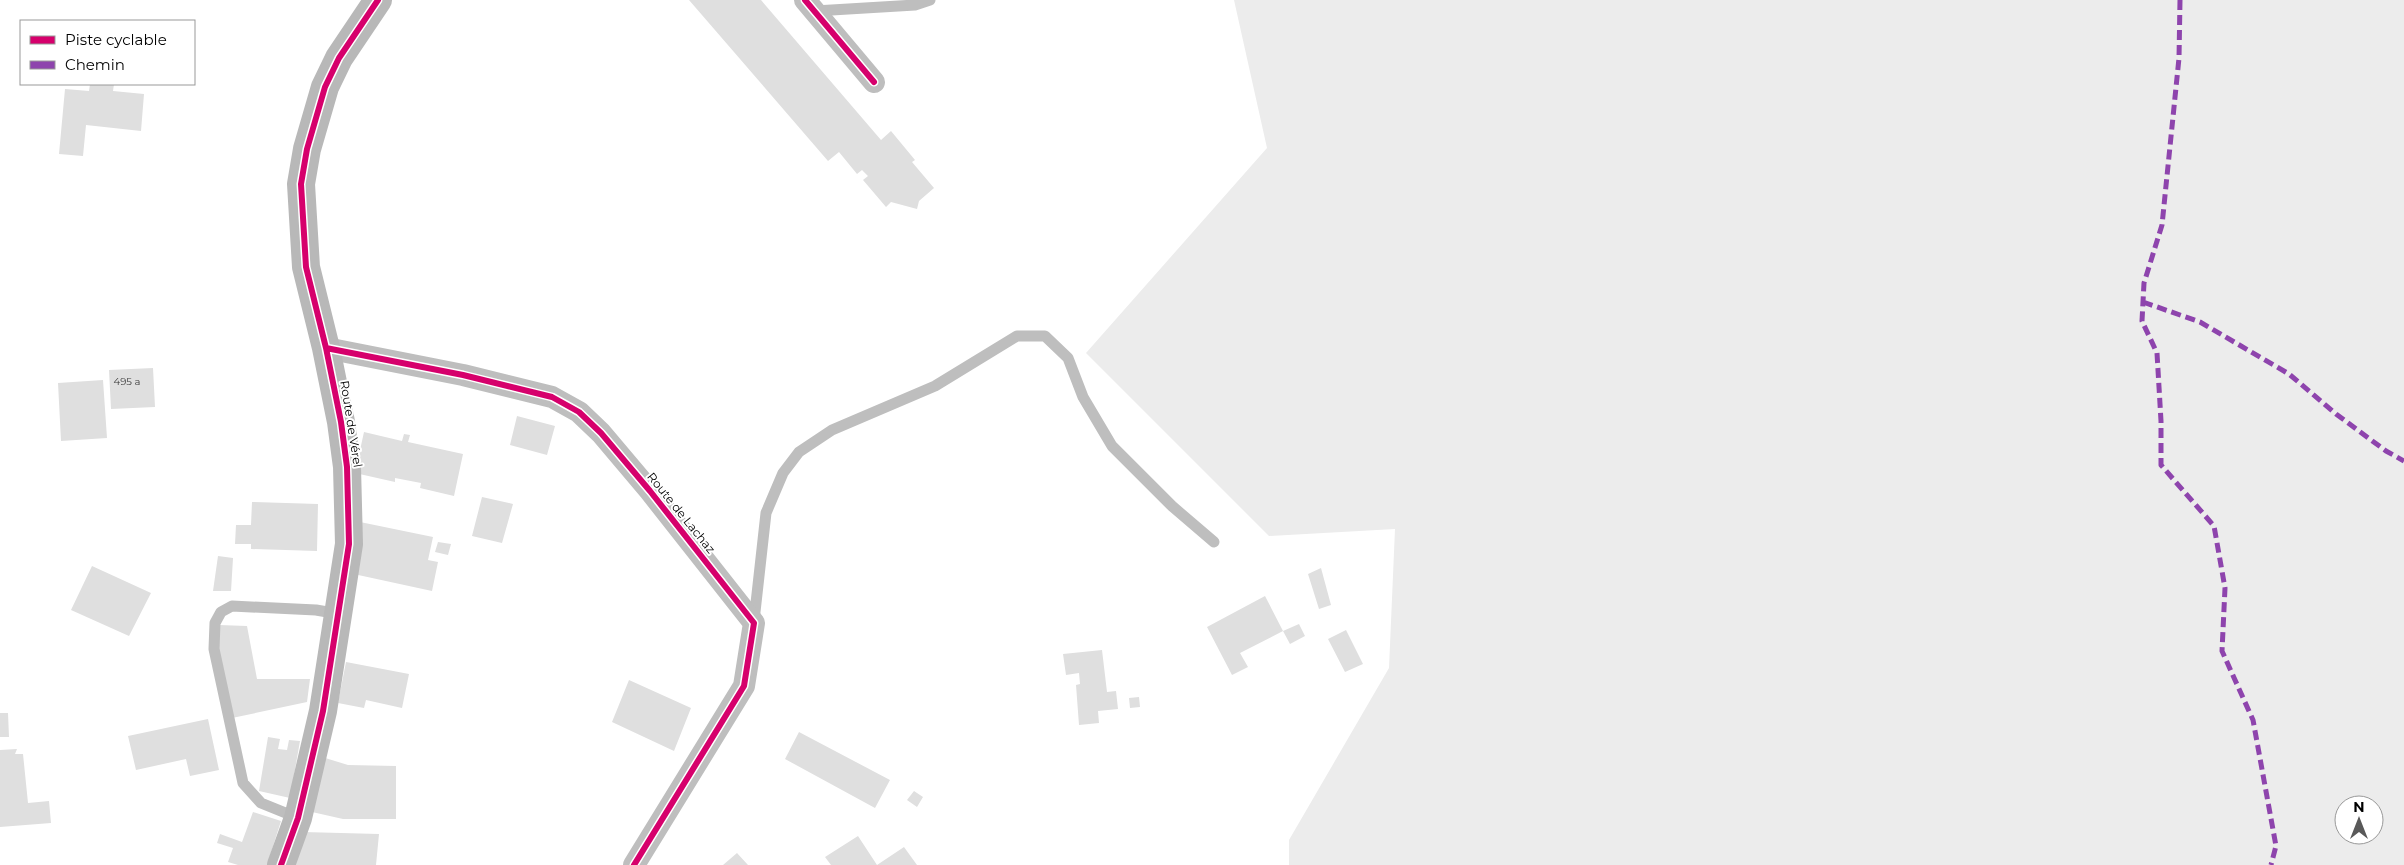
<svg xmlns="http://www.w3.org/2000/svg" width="2404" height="865" font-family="Montserrat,sans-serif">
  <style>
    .green { fill: #ececec; fill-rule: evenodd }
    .building { fill: #dfdfdf }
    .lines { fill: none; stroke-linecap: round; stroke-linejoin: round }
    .lane { stroke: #bebebe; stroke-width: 11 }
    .street { stroke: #bebebe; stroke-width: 22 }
    .secondary { stroke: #b8b8b8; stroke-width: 28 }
    .quiet { stroke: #8e44ad; stroke-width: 5; stroke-dasharray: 10 5; stroke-linecap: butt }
    .cycleway-casing { stroke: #fff; stroke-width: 9 }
    .cycleway { stroke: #d6006c; stroke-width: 6 }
    .labels { text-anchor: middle; stroke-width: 4; stroke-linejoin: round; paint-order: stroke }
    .number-label { font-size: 10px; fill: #383838 }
    .street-label { font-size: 12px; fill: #000; stroke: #fff }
  </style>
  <rect width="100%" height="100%" fill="#fff"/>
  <!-- green -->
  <path class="green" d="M1234 0H2404V865H1289V840L1389 668 1395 529 1269 536 1086 353 1267 148ZM2344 805H2374V835H2344Z"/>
  <!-- building -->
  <path class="building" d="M689 0H761L881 140 891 131 915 160 912 162 934 188 919 201 917 209 891 202 886 207 863 180 868 176 862 170 857 174 839 152 828 161Z
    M90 84H114L113 91 144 94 141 131 86 125 83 156 59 154 65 89 89 91Z
    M153 368 155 407 111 409 109 370Z
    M103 380 107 438 61 441 58 383Z
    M517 416 555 426 547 455 510 445Z
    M364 432 402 441 404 434 410 435 408 442 463 454 454 496 420 488 421 483 395 478V482L355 473Z
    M482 497 513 504 502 543 472 536Z
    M252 502 318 504 317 551 251 549V544H235L236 525H251Z
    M360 522 433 537 428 560 438 562 432 591 349 573Z
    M438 542 451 544 448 555 435 552Z
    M218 556 233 558 231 591H213Z
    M92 566 151 593 129 636 71 610Z
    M1321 568 1331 605 1319 609 1308 574Z
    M1265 596 1283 631 1240 653 1248 667 1232 675 1207 627Z
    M1299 624 1305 636 1290 644 1283 631Z
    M219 625 247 626 257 679H310L307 702 232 718 217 659Z
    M1346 630 1363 664 1345 672 1328 639Z
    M1102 650 1107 692 1116 691 1118 709 1098 711 1099 723 1079 725 1076 685 1080 684 1079 673 1066 675 1063 654Z
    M346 662 409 674 402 708 366 700 364 708 338 703Z
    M629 680 691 708 674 751 612 722Z
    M1139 697 1140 707 1130 708 1129 698Z
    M0 713H8L9 737H0Z
    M208 719 219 770 190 776 186 759 136 770 128 736Z
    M799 732 890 780 875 808 785 759Z
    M268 737 280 739 278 749 287 750 289 740 300 741 290 798 259 791Z
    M17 749 15 754H23L28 803 49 801 51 823 0 827V750Z
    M322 757 348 765 396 766V819H343L312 812Z
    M914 791 923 797 917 807 907 800Z
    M253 812 281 821 267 865H238L228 862 233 848 217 843 220 834 242 842Z
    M303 832 379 834 376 865H295Z
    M858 836 877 865 904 847 917 865H831L825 857Z
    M737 853 748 865H723Z"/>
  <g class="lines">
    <!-- lane -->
    <path class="lane" d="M815 11 915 5 930 0
      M754 621 766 513 783 473 799 452 832 430 935 386 1017 336H1045L1068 358 1083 397 1112 446 1172 506 1214 542
      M298 818 261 803 243 783 214 649 215 623 221 612 232 606 316 610 339 614"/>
    <!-- street -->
    <path class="street" d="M805 0 874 82
      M326 348 463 375 552 397 579 412 601 433 650 491 754 623 744 686 634 865"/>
    <!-- secondary -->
    <path class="secondary" d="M281 865 298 818 323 711 349 544 347 467 341 422 326 348 306 267 301 184 307 149 325 87 339 58 378 0"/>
    <!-- quiet -->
    <path class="quiet" d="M2180 0 2179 58 2162 225 2144 283 2142 321 2157 353 2161 421V465L2214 526 2225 588 2222 651 2253 720 2276 846 2271 865
      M2143 302 2200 322 2289 374 2336 414 2386 451 2404 461"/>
    <defs>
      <path id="cycleway" d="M805 0 874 82
        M326 348 463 375 552 397 579 412 601 433 650 491 754 623 744 686 634 865
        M281 865 298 818 323 711 349 544 347 467 341 422 326 348 306 267 301 184 307 149 325 87 339 58 378 0"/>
    </defs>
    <!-- cycleway casing -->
    <use href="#cycleway" class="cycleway-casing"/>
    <!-- cycleway -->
    <use href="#cycleway" class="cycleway"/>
  </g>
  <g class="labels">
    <!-- number labels -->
    <g class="number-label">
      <text x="127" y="385">495 a</text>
    </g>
    <!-- street labels -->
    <g class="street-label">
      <text transform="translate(351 424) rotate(81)" y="4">Route de Vérel</text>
      <text transform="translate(681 513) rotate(51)" y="4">Route de Lachaz</text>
    </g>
  </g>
  <!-- legend -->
  <rect x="20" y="20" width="175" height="65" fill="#ffffff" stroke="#999999"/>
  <rect x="30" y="36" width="25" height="8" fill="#d6006c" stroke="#999999"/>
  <text x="65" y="45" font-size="15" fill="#000000">Piste cyclable</text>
  <rect x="30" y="61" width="25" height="8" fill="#8e44ad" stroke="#999999"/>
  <text x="65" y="70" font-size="15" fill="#000000">Chemin</text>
  <!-- north arrow -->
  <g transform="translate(2359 820)"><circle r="24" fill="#ffffff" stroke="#999999"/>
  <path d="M0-4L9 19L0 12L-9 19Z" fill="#595959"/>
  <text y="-8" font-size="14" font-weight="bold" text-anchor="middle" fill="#000000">N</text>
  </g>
</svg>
